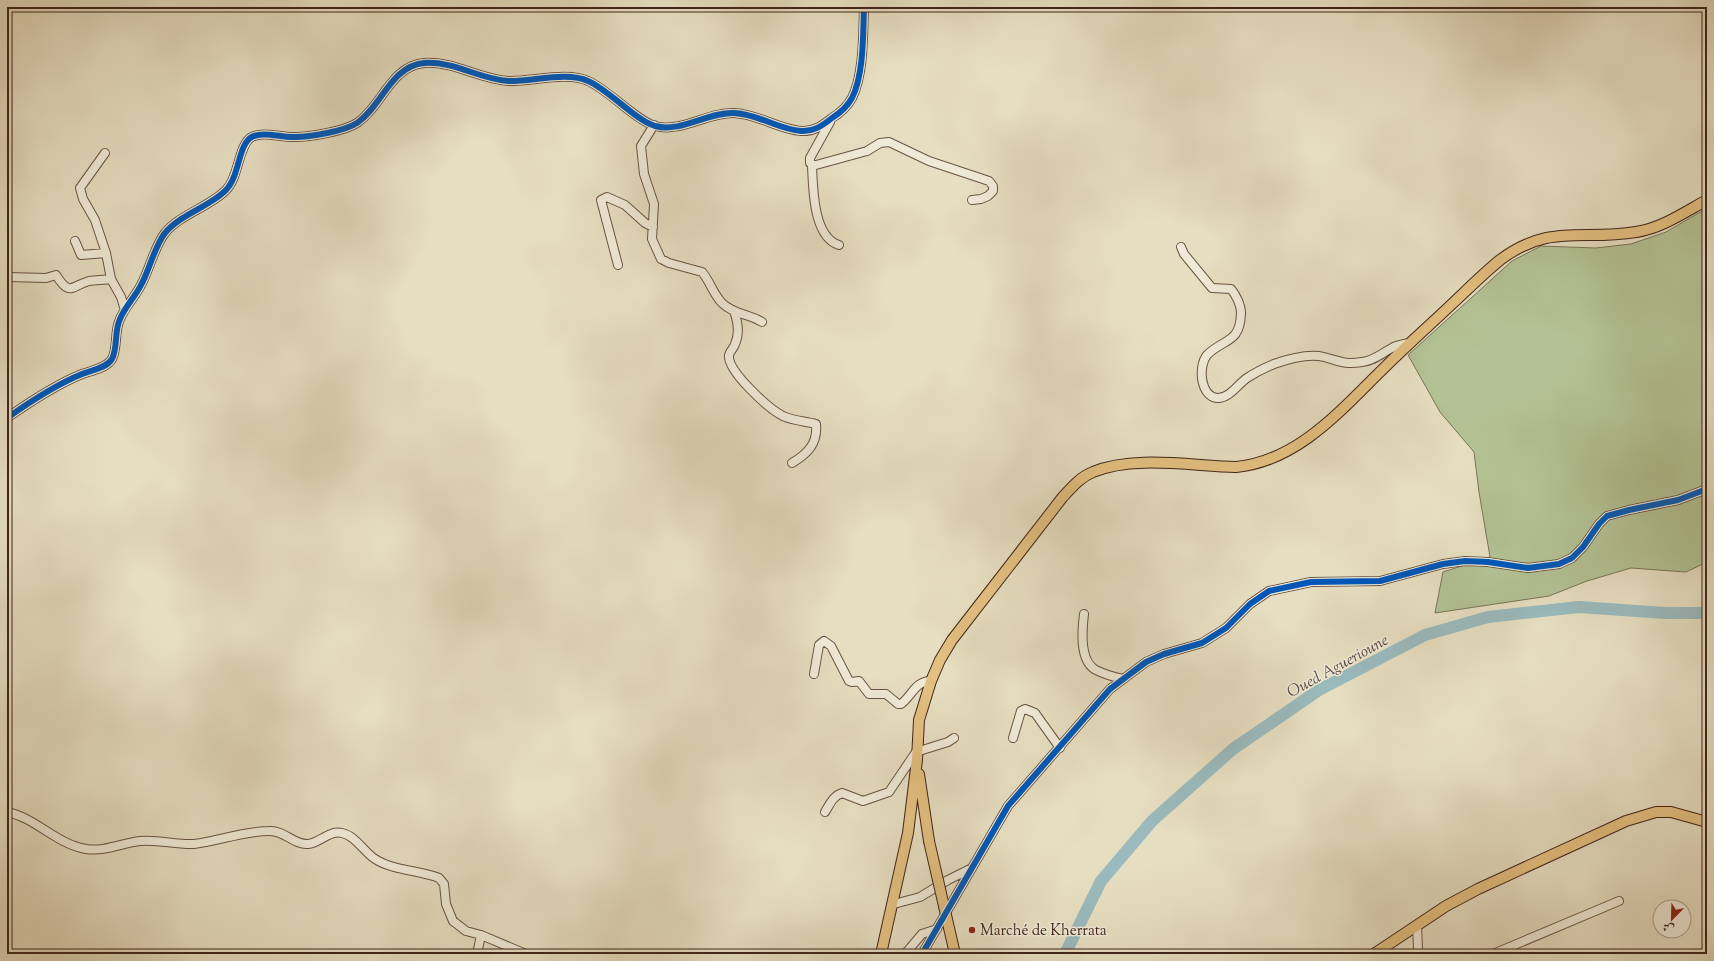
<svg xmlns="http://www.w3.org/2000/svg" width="1714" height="961" font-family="'Sorts Mill Goudy',Amiri,serif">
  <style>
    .green { fill: #b3c294; stroke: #797458 }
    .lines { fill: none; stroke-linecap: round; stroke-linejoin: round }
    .river { stroke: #9ababd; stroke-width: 12 }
    .minor-casing { stroke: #695344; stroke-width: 10 }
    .major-casing { stroke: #3f251b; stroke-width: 12 }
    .minor { stroke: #efead7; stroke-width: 8 }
    .major { stroke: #e3bf80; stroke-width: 10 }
    .major-bridge-casing { stroke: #3f251b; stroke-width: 12; stroke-linecap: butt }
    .major-bridge { stroke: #e3bf80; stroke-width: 10 }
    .cycleway-casing { stroke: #efead7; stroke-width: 8 }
    .cycleway { stroke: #0057b8; stroke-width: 6 }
    .poi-dot { fill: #8f2418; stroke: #efead7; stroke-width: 1.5 }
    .labels { text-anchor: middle; stroke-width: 3; stroke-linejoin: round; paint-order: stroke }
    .poi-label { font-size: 15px; fill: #3f251b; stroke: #efead7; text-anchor: start }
    .water-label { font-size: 16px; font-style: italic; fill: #564a44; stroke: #efead7 }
  </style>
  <rect width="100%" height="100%" fill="#e6dec1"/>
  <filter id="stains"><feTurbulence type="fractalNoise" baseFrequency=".005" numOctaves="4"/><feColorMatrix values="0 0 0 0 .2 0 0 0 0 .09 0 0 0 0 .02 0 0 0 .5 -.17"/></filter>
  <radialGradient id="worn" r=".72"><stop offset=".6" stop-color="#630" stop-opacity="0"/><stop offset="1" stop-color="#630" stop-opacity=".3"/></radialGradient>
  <!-- green -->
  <path class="green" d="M1707 208V562L1686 572 1631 568 1587 581 1549 596 1435 613 1443 572 1490 557 1479 492 1474 452 1440 412 1408 355 1512 261 1541 246 1596 248 1631 244 1666 232Z"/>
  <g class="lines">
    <!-- river -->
    <path class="river" d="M1065 954 1101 881 1152 821 1233 749 1319 690 1425 635 1488 617 1579 607 1665 613H1707"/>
    <defs>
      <path id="minor" d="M830 122 810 158V163L816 165 867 151 880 143 889 142 929 161 989 181 993 186V191L988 196 981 199 972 200
        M654 125 641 146 644 174 654 204 652 239 661 259 669 263 702 272C710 281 713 294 722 303 733 314 749 314 762 322
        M105 153 80 188 83 199 95 220 106 253 111 279 121 297 125 310
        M812 165C813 188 813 237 839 245
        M75 241 81 255 106 253
        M1181 247 1184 254 1212 288 1231 289C1236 295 1241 305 1241 313 1240 344 1224 338 1207 355 1198 366 1200 396 1217 398 1229 399 1238 384 1247 378 1256 372 1264 368 1274 364 1288 359 1309 353 1324 357 1340 361 1344 365 1362 362 1374 361 1382 353 1392 348 1396 345 1404 344 1409 343
        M618 265 601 200 607 197 625 205 645 223 653 227
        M7 277 46 278 56 275C70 297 71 286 89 281 96 280 104 280 111 279
        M734 311C738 322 740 333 735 344 734 348 730 351 729 355 727 371 769 409 783 416 794 421 805 421 816 424 818 444 807 454 792 463
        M7 418C31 401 55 385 82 374 90 371 107 368 112 359 118 348 114 331 120 319 125 307 135 297 141 285 149 271 155 245 165 233 179 215 211 206 226 190 239 177 238 148 250 138 262 130 281 138 295 137 310 137 345 131 357 123 382 106 391 66 424 63 454 61 479 79 508 81 531 82 567 71 588 81 609 90 635 120 655 126 681 133 708 112 734 113 758 114 778 129 801 131 813 132 822 126 832 118 840 113 847 107 852 98 864 74 863 34 864 7
        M1084 614C1082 630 1079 661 1096 670 1104 674 1114 677 1123 679
        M814 674 819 645 824 641 831 646 849 681 852 682 859 681 869 694H886L898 704H901C912 696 915 681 931 681
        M1013 738 1021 711 1025 709 1035 713 1060 748
        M7 812C36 818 56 844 86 849 104 852 122 843 140 841 158 839 176 845 194 844 219 841 244 831 269 831 284 830 294 845 308 844 320 843 329 830 342 833 356 836 364 852 375 859 394 871 419 870 439 878L444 884 446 904 453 921 466 931 481 935 526 954
        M825 812C830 804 833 796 842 793L863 801 889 792 916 752 948 742 954 738
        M894 904 920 897 948 880 972 868
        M477 954 481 935
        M905 954 922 934 937 929
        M922 954 1008 806 1110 689 1146 662 1164 654 1202 643 1226 628 1250 604 1269 591 1311 582 1380 581 1443 564 1465 561 1488 562 1528 568 1559 564 1572 558 1583 547 1599 524 1607 516 1629 510 1678 500 1707 489
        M1416 954 1418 949 1417 925
        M1493 954 1619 901"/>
      <path id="major" d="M919 774 929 841
        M881 954 908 833 917 760 919 720 931 681 940 660 952 640 1062 498C1071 488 1080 477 1093 472 1133 455 1192 466 1236 467 1298 461 1341 410 1383 369 1406 346 1430 325 1453 303 1469 288 1484 273 1500 260 1549 223 1583 241 1636 232 1662 228 1685 212 1707 200
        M1374 954 1446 906 1478 889 1626 821 1656 812H1671L1707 822"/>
    </defs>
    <!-- minor casing -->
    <use href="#minor" class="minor-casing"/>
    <!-- major casing -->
    <use href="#major" class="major-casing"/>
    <!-- minor -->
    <use href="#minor" class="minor"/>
    <!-- major -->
    <use href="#major" class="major"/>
    <defs>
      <path id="major-bridge" d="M929 841 955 954"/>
    </defs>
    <!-- major-bridge casing -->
    <use href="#major-bridge" class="major-bridge-casing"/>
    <!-- major-bridge -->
    <use href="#major-bridge" class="major-bridge"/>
    <defs>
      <path id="cycleway" d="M7 418C31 401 55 385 82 374 90 371 107 368 112 359 118 348 114 331 120 319 125 307 135 297 141 285 149 271 155 245 165 233 179 215 211 206 226 190 239 177 238 148 250 138 262 130 281 138 295 137 310 137 345 131 357 123 382 106 391 66 424 63 454 61 479 79 508 81 531 82 567 71 588 81 609 90 635 120 655 126 681 133 708 112 734 113 758 114 778 129 801 131 813 132 822 126 832 118 840 113 847 107 852 98 864 74 863 34 864 7
        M922 954 1008 806 1110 689 1146 662 1164 654 1202 643 1226 628 1250 604 1269 591 1311 582 1380 581 1443 564 1465 561 1488 562 1528 568 1559 564 1572 558 1583 547 1599 524 1607 516 1629 510 1678 500 1707 489"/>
    </defs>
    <!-- cycleway casing -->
    <use href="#cycleway" class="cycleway-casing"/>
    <!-- cycleway -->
    <use href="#cycleway" class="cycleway"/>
  </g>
  <!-- markers -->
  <circle class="poi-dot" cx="972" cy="930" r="4"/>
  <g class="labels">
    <!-- poi labels -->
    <g class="poi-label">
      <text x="980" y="935">Marché de Kherrata</text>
    </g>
    <!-- water labels -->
    <g class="water-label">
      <text transform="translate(1337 665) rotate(-29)" y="6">Oued Aguerioune</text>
    </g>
  </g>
  <!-- margin -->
  <rect width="1714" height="961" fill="none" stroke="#e6dec1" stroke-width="24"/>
  <rect x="8" y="8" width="1698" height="945" fill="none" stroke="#3f251b" stroke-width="2"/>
  <rect x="12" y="12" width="1690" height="937" fill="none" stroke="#3f251b"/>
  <!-- north arrow -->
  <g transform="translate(1672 919) rotate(203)"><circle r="19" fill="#efead7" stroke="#a99b8c"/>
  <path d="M0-3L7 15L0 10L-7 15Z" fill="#8f2418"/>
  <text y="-6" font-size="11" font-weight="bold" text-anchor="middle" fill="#3f251b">ش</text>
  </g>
  <rect width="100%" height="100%" filter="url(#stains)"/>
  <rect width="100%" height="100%" fill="url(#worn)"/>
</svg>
